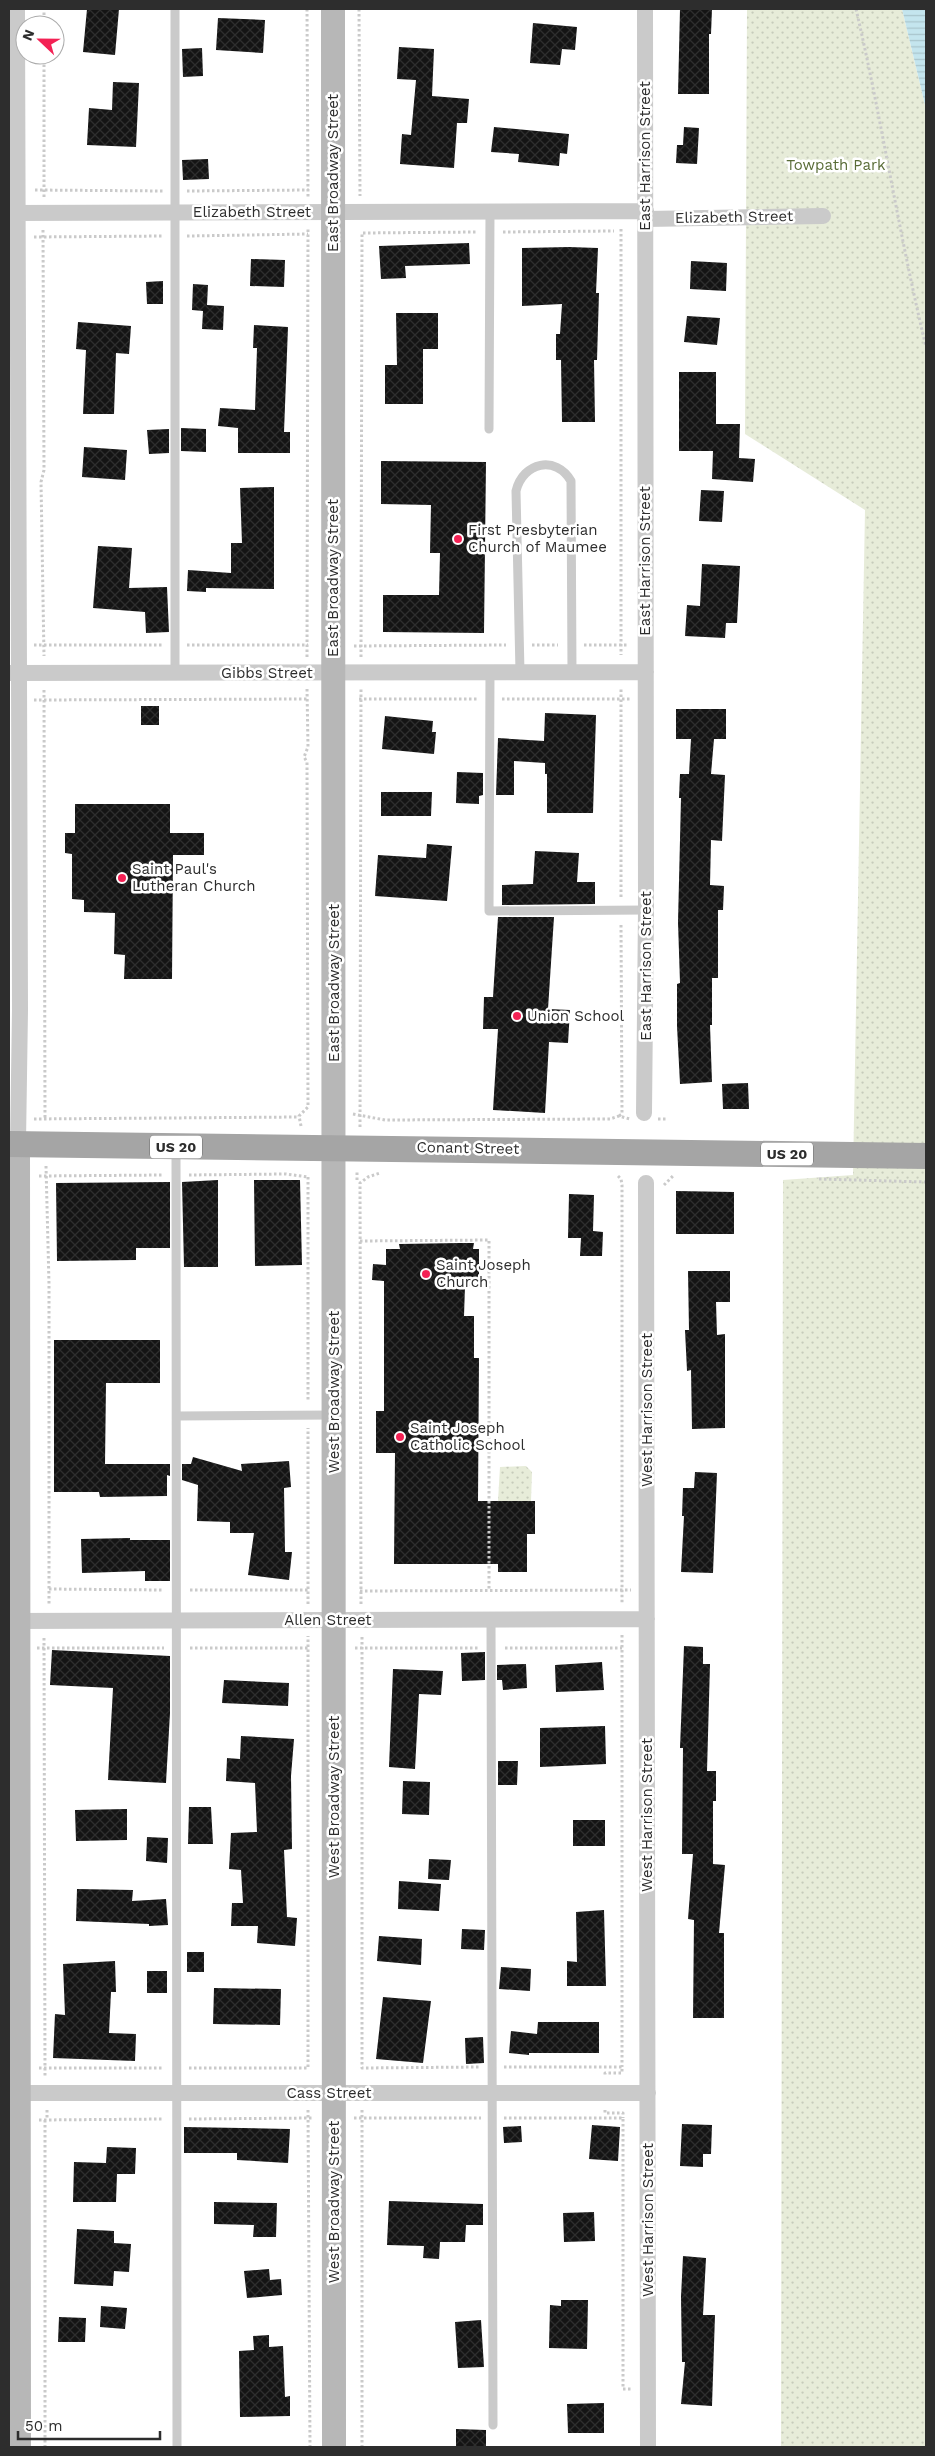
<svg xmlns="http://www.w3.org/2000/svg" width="935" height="2456" font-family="'Work Sans',sans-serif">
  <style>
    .park { fill: url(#park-dots) }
    .water { fill: url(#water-rules) }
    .building { fill: url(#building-cross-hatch) }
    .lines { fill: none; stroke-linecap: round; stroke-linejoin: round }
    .path { stroke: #cacaca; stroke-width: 3; stroke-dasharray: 2.5 2.5; stroke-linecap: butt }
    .lane { stroke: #cacaca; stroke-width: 9 }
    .street { stroke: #cacaca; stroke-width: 16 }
    .secondary { stroke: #b7b7b7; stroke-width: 24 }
    .primary { stroke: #a5a5a5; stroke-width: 26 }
    .poi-dot { fill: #f32154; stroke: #fff; stroke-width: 2 }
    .labels { text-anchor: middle; stroke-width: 5; stroke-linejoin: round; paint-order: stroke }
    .shield { fill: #fff; stroke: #6c6c6c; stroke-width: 1 }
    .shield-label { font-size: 14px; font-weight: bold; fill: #2d2d2d }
    .street-label { font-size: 15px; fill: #2d2d2d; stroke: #fff }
    .park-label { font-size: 15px; fill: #596c37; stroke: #fff }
    .poi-label { font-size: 15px; fill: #2d2d2d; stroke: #fff; text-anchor: start }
  </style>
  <defs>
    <pattern id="park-dots" width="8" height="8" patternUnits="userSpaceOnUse" patternTransform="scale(1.25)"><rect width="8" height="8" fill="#e7ecd9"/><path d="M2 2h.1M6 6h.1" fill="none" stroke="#c6cbbb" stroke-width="1.8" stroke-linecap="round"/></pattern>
    <pattern id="water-rules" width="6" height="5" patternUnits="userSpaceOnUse" patternTransform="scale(1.25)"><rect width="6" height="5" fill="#c4e5ee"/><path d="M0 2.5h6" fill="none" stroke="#a9c5cc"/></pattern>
    <pattern id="building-cross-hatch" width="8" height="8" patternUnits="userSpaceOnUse" patternTransform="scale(1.25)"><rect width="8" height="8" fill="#141414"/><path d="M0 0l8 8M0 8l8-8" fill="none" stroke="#2e2e2e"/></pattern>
  </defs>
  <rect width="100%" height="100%" fill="#fff"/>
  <!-- park -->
  <path class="park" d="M747 9H902L926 109V2447H781L783 1180 853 1175 865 510 745 434Z
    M526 1466 532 1472 531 1501H498L500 1467Z"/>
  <!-- water -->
  <path class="water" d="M902 9H926V109Z"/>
  <!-- building -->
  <path class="building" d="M87 9H119L115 55 83 52Z
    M680 9H712L711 34H709V94H678Z
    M218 18 265 20 263 53 216 50Z
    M533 23 577 27 575 50 562 49 560 65 530 63Z
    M399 47 434 49 432 96 469 99 467 123H457L454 168 400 164 402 134 411 135 416 80 397 79Z
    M202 48 203 76 183 77 182 49Z
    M113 82 139 83 136 147 87 145 89 108 112 110Z
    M494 127 569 134 567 154 560 153 559 166 518 162 519 154 491 152Z
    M684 127 699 128 697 164 676 163 677 145H683Z
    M208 159 209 179 183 180 182 160Z
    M469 243 470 264 405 266 406 278 381 279 379 246Z
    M569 247 598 248 596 293H599L597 360H594L595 422H562L561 360H556V334H560L562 304 522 306V248Z
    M251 259 285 260 284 287 250 286Z
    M691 261 727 263 726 291 690 289Z
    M163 281V304H147L146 282Z
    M193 284 208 285 207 305 224 306 223 330 202 329 203 311 192 310Z
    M396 313H438V349H423V404H385V365H397Z
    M687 316 720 318 717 345 684 342Z
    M78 322 131 326 129 354 116 353 114 414H83L86 350 76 349Z
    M254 325 288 327 284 432H290V453H238V428L218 426 220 408 255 410 257 348H253Z
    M679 372H716V424H740L739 458 755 459 753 482 712 479 713 451H679Z
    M181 428 206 429V452L181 451Z
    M169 429V453L149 454 147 430Z
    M84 447 127 450 125 480 82 477Z
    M381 461 486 462 484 633 383 632V595H439L440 553H430L431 505 381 504Z
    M274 487V589L206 588V592L187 591 188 570 231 573V543H242L240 488Z
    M701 490 724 491 722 522 699 521Z
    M98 546 132 548 129 588 167 587 169 632 146 633 145 612 93 608Z
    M702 564 740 566 737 623H726L725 638 685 636 687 605 700 606Z
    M141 706H159V725H141Z
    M676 709H726V739H714L711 774 725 775 722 841 711 840 710 885 724 886 723 910H718V978H712V1025H710L712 1082 680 1084 677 1026V984L680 983 678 922 681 798H679L680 774H689L691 739H676Z
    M545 713 596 715 593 813H547V774H545V763L514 761V795H496L498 738 544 741Z
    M385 716 433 721 432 732H436L434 754 382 749Z
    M457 772 483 773V795L479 796V804L456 803Z
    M381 792H432L431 816H381Z
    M75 804H170V833H204V855H173L172 979H124L125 955 114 954 115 913 84 912V900L72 899V854L65 853V833H75Z
    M427 844 452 846 447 901 375 896 378 855 426 858Z
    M535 851 579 853 577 882H595V904L502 905V885L533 884Z
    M498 917H554L548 1009 570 1010 568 1043 549 1042 545 1113 493 1110 498 1029H483L484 997H493Z
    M748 1083 749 1109H723L722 1084Z
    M218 1180V1267H184L182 1182Z
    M254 1180H300L302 1265 255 1266Z
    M170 1182V1248H136V1260L57 1261 56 1183Z
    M676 1191 734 1192V1234H676Z
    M569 1194 594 1195 593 1231 603 1232 602 1256H580L581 1238H568Z
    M459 1243H474L473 1249H479V1278L474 1286H465L464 1316H474V1358H479L478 1501H535V1534H527V1572H498V1564H394L395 1453H376V1411H384V1281L372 1280 373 1264 386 1265V1249H400L399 1244Z
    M688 1271H730V1302H716L717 1335 725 1334V1428L692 1429 691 1370 687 1371 685 1330H689Z
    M54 1340H160V1383H106L105 1464H170V1476L167 1475V1496L100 1497 99 1492H54Z
    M193 1457 242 1471 241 1464 289 1461 291 1487 284 1488 285 1552H292L289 1580 248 1575 254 1533H230V1522L197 1521 198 1485 182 1480V1464H191Z
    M695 1472 717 1473 713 1573 681 1572 684 1516H682L683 1488H694Z
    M130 1538V1540H170V1581H145V1571L82 1573 81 1539Z
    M684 1646 703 1647V1664H710L707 1771H716V1801H713V1864L725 1865 719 1933H724V2018H693L694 1920 688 1919 693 1854H682L683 1748H680Z
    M52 1650 170 1656V1713L166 1783 108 1780 113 1688 50 1685Z
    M485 1652V1680L462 1681 461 1653Z
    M602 1662 604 1690 556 1692 555 1665Z
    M526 1664 527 1688 503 1690 502 1680H497V1665Z
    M393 1669 443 1671 441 1695 419 1694 415 1769 389 1767Z
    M224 1680 289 1683 288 1706 222 1703Z
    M605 1726 606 1764 540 1767V1728Z
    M241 1736 294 1739 291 1776 292 1849 284 1850 287 1917 297 1918 295 1946 257 1943 258 1926H231L232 1903H243L241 1870 229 1869 231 1833 257 1832 255 1783 226 1781 227 1758 240 1759Z
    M498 1761H518L517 1785H498Z
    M403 1781 430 1782 429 1815 402 1814Z
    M189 1807H211L213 1844H188Z
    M127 1809V1840L76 1841 75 1810Z
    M573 1820H605V1846H573Z
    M147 1837 168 1838 167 1863 146 1861Z
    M429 1859 451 1860 449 1880 428 1879Z
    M399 1881 441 1884 439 1911 398 1909Z
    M77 1889 133 1890 132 1901 166 1899 168 1925 149 1926V1924L76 1921Z
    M604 1910 606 1986H567V1961L577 1962 576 1912Z
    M462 1929 485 1930 484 1950 461 1949Z
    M379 1936 422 1939 421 1965 377 1961Z
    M187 1952H204V1972H187Z
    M115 1961 116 1992H111L109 2033 136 2034 135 2061 53 2058 55 2014 65 2015 63 1964Z
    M501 1967 531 1969 530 1991 499 1989Z
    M147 1971H167V1993H147Z
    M214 1988 281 1989 280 2025 213 2024Z
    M383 1997 431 2001 423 2063 376 2059Z
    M538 2022H599V2053H529V2055L509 2053 511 2031 537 2034Z
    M483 2037 484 2063 466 2064 465 2038Z
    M682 2124 712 2125 711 2154H703V2167L680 2166Z
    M592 2125 620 2127 618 2161 589 2159Z
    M521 2126 522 2142 504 2143 503 2127Z
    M184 2127 290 2129 288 2163 237 2160V2153H184Z
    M107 2147 136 2148 135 2174H117L116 2202H73L74 2162 106 2163Z
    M389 2201 483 2204V2225H466L465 2242H440L439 2259 423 2258 424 2246 387 2245Z
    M214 2202 277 2203 276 2237H253L254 2225 214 2224Z
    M594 2212 595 2241 564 2242 563 2213Z
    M77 2229 114 2231V2243L131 2244 129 2272 114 2271 113 2286 74 2284Z
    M683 2256 706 2258 703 2315H715L712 2406 681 2404 685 2362H682L681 2297Z
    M269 2269 270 2280 281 2279 282 2295 247 2298 244 2271Z
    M561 2300H588L587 2349 549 2348 550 2305 561 2306Z
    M101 2306 127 2308 125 2329 100 2327Z
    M59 2317 86 2318 85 2342H58Z
    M481 2320 484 2367 458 2368 455 2322Z
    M269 2335V2347L283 2346 285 2397 290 2396V2416L240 2417 239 2351 254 2350 253 2336Z
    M604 2403V2433H568L567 2404Z
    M456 2429 486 2430V2447H456Z"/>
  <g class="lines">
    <!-- path -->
    <path class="path" d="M307 9 308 197
      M359 9 360 196
      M856 9C882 121 899 235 926 347
      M44 25V9
      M35 190 164 191
      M187 191 309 190
      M44 197V55
      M621 229V655
      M43 230 44 470 41 482 44 656
      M503 232 614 231
      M187 236 308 234
      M34 237 163 236
      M34 645H163
      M187 645H308
      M532 645H558
      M584 645H628
      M354 646 506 645
      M307 657 308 228
      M361 657 362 233 476 232
      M44 690 45 1119
      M359 699H478
      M502 699H631
      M34 700 308 699
      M621 897V689
      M353 1114 385 1120 610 1119 619 1116 630 1119
      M619 1116 622 1114 621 924
      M34 1119 299 1117
      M658 1119H667
      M301 1126 299 1116 308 1107 307 762 304 757 308 747 307 688
      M360 1127 361 688
      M46 1166 49 1284V1604
      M189 1175 286 1174 308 1177
      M39 1176 163 1175
      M618 1176 621 1179 622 1185V1604
      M308 1177V1402
      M819 1179 926 1182
      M357 1180V1171
      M664 1185 673 1176
      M360 1241 489 1240V1591
      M49 1589 163 1590
      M190 1590H308
      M360 1591 631 1590
      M308 1604V1428
      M361 1604 360 1183 368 1177 380 1173
      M622 1635V2067
      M362 1637V2068L480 2067
      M44 1638 45 2077
      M37 1648H164
      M190 1648H309
      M355 1648H479
      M505 1648H622
      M504 2067H622V2073H605V2076
      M39 2068H163
      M189 2068H308V1636
      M47 2110V2120
      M308 2110 310 2447
      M362 2110V2447
      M605 2110V2113H623V2118
      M354 2118H481
      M504 2118H623V2389H633
      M189 2119 313 2118
      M39 2120 163 2119
      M45 2120V2447"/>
    <!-- lane -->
    <path class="lane" d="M489 429 490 212
      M175 672V9
      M490 672 489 911 646 910
      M520 672 516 491C523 462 556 455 571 481L572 672
      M176 1148 177 2447
      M177 1416 334 1415
      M491 1620 493 2425"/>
    <!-- street -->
    <path class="street" d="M17 9 20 1010 18 1143
      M9 213 646 211
      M646 219 823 216
      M9 673 646 672
      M644 1113 646 910 645 9
      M646 1183 648 2447
      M9 1621 647 1619
      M9 2093H648"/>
    <!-- secondary -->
    <path class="secondary" d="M333 9 334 2447
      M18 1143 19 2447"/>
    <!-- primary -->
    <path class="primary" d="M9 1144 926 1156"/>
  </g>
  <!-- markers -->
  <g class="poi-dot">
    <circle cx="458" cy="539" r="5"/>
    <circle cx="122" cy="878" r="5"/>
    <circle cx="517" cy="1016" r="5"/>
    <circle cx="426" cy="1274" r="5"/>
    <circle cx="400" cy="1437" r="5"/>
  </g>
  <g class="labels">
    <!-- shield labels -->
    <g class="shield">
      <rect x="150" y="1135.5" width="52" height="23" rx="4"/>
      <rect x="761" y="1142.5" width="52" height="23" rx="4"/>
    </g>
    <g class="shield-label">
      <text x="176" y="1152">US 20</text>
      <text x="787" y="1159">US 20</text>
    </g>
    <!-- street labels -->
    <g class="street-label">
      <text transform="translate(645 156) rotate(-90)" y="5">East Harrison Street</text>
      <text transform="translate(333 173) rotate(-90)" y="5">East Broadway Street</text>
      <text x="252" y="217">Elizabeth Street</text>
      <text transform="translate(734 217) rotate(-1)" y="5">Elizabeth Street</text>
      <text transform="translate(645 561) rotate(-90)" y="5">East Harrison Street</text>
      <text transform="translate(333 578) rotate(-90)" y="5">East Broadway Street</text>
      <text x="267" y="678">Gibbs Street</text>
      <text transform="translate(646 966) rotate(-90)" y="5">East Harrison Street</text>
      <text transform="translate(334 983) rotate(-90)" y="5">East Broadway Street</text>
      <text transform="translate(468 1148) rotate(1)" y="5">Conant Street</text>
      <text transform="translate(334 1392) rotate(-90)" y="5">West Broadway Street</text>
      <text transform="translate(647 1410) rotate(-90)" y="5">West Harrison Street</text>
      <text x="328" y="1625">Allen Street</text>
      <text transform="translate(334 1797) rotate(-90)" y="5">West Broadway Street</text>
      <text transform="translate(647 1815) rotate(-90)" y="5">West Harrison Street</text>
      <text x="329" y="2098">Cass Street</text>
      <text transform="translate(334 2202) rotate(-90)" y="5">West Broadway Street</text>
      <text transform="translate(648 2220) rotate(-90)" y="5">West Harrison Street</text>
    </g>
    <!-- park labels -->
    <g class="park-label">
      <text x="836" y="170">Towpath Park</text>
    </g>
    <!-- poi labels -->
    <g class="poi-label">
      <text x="468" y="535">First Presbyterian<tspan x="468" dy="17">Church of Maumee</tspan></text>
      <text x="132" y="874">Saint Paul's<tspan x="132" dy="17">Lutheran Church</tspan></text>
      <text x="527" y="1021">Union School</text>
      <text x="436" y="1270">Saint Joseph<tspan x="436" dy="17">Church</tspan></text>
      <text x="410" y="1433">Saint Joseph<tspan x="410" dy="17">Catholic School</tspan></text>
    </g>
  </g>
  <!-- border -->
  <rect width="935" height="2456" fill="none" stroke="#2d2d2d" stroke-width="20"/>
  <!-- north arrow -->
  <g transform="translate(40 40) rotate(292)"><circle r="24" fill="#ffffff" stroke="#ababab"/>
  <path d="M0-4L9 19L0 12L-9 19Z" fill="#f32154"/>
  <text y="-8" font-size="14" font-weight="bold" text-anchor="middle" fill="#2d2d2d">N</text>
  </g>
  <!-- scale -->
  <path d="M18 2431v8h142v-8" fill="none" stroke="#2d2d2d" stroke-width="2.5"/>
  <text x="25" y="2431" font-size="15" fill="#2d2d2d" stroke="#ffffff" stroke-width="4" paint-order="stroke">50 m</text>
</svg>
